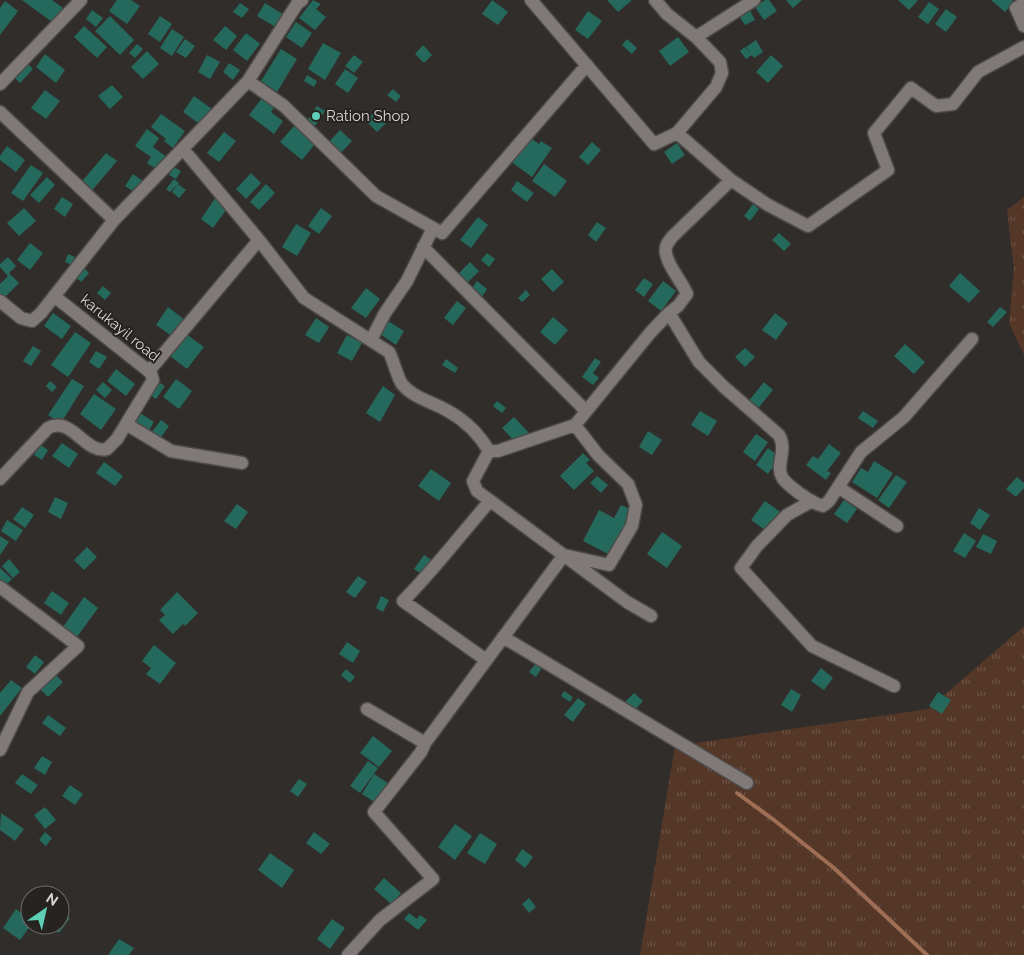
<svg xmlns="http://www.w3.org/2000/svg" width="1024" height="955" font-family="Raleway,sans-serif">
  <style>
    .grass { fill: url(#grass-tufts) }
    .lines { fill: none; stroke-linecap: round; stroke-linejoin: round }
    .stream { stroke: #9e6e55; stroke-width: 4 }
    .building { fill: #25695c }
    .street-casing { stroke: #4e4b49; stroke-width: 15 }
    .street { stroke: #7f7a78; stroke-width: 12 }
    .poi-dot { fill: #5eceb7; stroke: #272321; stroke-width: 2 }
    .labels { text-anchor: middle; stroke-width: 4; stroke-linejoin: round; paint-order: stroke }
    .poi-label { font-size: 15px; fill: #d8d5d4; stroke: #272321; text-anchor: start }
    .street-label { font-size: 15px; fill: #d8d5d4; stroke: #272321 }
  </style>
  <defs>
    <pattern id="grass-tufts" width="24" height="20" patternUnits="userSpaceOnUse" patternTransform="scale(1.25)"><rect width="24" height="20" fill="#553728"/><path d="M3 7l-1-3M5 7V3M7 7l1-3M15 17l-1-3M17 17v-4M19 17l1-3" fill="none" stroke="#6d5346"/></pattern>
  </defs>
  <rect width="100%" height="100%" fill="#312d2b"/>
  <!-- grass -->
  <path class="grass" d="M1024 197V355L1009 323 1014 269 1007 210Z
    M1024 626V955H640L675 746 928 709Z"/>
  <g class="lines">
    <!-- stream -->
    <path class="stream" d="M737 793 774 820 834 868 927 955"/>
  </g>
  <!-- building -->
  <path class="building" d="M22 0H52L67 11 56 25Z
    M117 0H131L140 6 127 24 109 11Z
    M313 0 321 4 316 9 326 17 315 30 299 18Z
    M492 0 508 12 498 25 482 14Z
    M607 0H632L618 12Z
    M765 0H769L777 11 764 20 755 7Z
    M786 0H802L793 8Z
    M898 0H918L909 10Z
    M991 0H1012L1014 2 1005 12Z
    M5 1 18 11 0 35V8Z
    M929 2 939 9 928 24 918 17Z
    M240 3 249 9 242 18 233 12Z
    M265 3 284 15 277 28 257 16Z
    M946 9 957 17 946 32 935 24Z
    M92 10 103 18 96 27 86 19Z
    M750 10 755 20 745 25 739 16Z
    M588 11 602 21 588 39 575 30Z
    M110 16 134 40 120 55 95 31Z
    M160 16 172 24 160 42 148 34Z
    M296 22 312 33 302 48 286 37Z
    M84 26 107 47 97 58 74 37Z
    M225 26 237 36 226 50 213 40Z
    M172 29 184 37 172 56 160 48Z
    M246 33 260 44 247 61 233 50Z
    M678 37 689 52 670 66 659 51Z
    M185 39 195 46 186 58 176 52Z
    M627 39 637 48 632 54 622 45Z
    M756 40 763 52 754 58 746 47Z
    M323 43 341 53 325 80 308 69Z
    M137 44 143 49 135 58 129 53Z
    M423 45 432 55 424 63 415 54Z
    M745 47 752 55 746 59 740 51Z
    M281 49 297 59 277 92 261 81Z
    M147 51 159 64 143 79 131 67Z
    M45 54 65 70 56 83 36 67Z
    M207 55 220 62 210 79 198 72Z
    M354 55 363 62 354 73 345 66Z
    M771 55 783 66 768 83 756 72Z
    M229 63 240 70 233 80 223 72Z
    M28 64 33 69 20 83 15 78Z
    M345 69 358 78 348 93 335 84Z
    M307 75 317 81 314 87 304 81Z
    M112 85 123 97 110 109 98 96Z
    M393 89 401 96 396 102 387 95Z
    M45 90 60 101 46 119 31 108Z
    M265 94 277 103 271 112 283 121 274 134 249 115Z
    M194 96 212 109 201 125 183 112Z
    M317 106 325 111 315 126 307 121Z
    M374 112 386 123 377 132 366 121Z
    M161 114 185 131 173 148 164 141 166 139 151 127Z
    M294 126 315 144 302 160 280 142Z
    M147 129 159 138 153 147 168 158 159 171 147 163 151 157 135 146Z
    M340 130 352 141 340 154 328 143Z
    M224 132 236 141 219 162 207 153Z
    M528 136 539 144 541 141 552 148 532 177 510 161Z
    M592 142 601 150 588 165 579 157Z
    M677 143 685 155 672 164 664 152Z
    M7 146 25 160 16 172 0 160V156Z
    M106 153 117 161 89 194 79 185Z
    M544 164 567 181 555 197 532 181Z
    M31 165 43 173 23 201 11 193Z
    M174 167 181 171 176 179 169 175Z
    M251 173 261 183 246 199 236 189Z
    M133 174 144 182 136 193 125 186Z
    M47 177 55 185 39 203 30 195Z
    M174 179 179 183 170 192 166 189Z
    M517 181 534 193 527 202 511 190Z
    M178 184 186 190 179 198 172 192Z
    M266 184 275 193 259 210 250 202Z
    M62 197 73 204 65 217 54 209Z
    M216 197 229 206 213 228 201 219Z
    M753 204 759 209 750 221 744 216Z
    M24 208 36 221 19 236 7 223Z
    M321 208 332 216 319 234 308 226Z
    M478 217 488 225 471 248 460 240Z
    M597 222 606 228 596 242 588 235Z
    M296 224 311 233 297 256 282 247Z
    M779 233 791 244 784 251 772 240Z
    M30 243 43 253 30 270 17 260Z
    M487 253 495 259 489 267 481 260Z
    M68 254 75 257 72 265 65 262Z
    M8 257 16 266 9 273 19 283 3 299 0 295V284L8 276 0 267V264Z
    M470 262 479 271 465 285 456 276Z
    M84 268 89 273 81 282 75 277Z
    M552 269 564 282 553 292 541 279Z
    M960 273 980 291 969 303 949 286Z
    M644 278 653 284 644 297 635 290Z
    M477 281 487 289 481 298 470 291Z
    M663 281 676 291 661 311 648 301Z
    M103 286 111 293 105 300 97 293Z
    M366 288 380 299 366 318 351 308Z
    M526 290 530 295 522 302 518 298Z
    M457 301 466 308 453 325 444 318Z
    M168 307 185 320 173 337 156 325Z
    M1000 307 1007 312 993 327 987 322Z
    M53 313 71 326 62 339 44 326Z
    M775 313 788 323 776 340 762 330Z
    M553 317 568 330 555 345 540 332Z
    M316 318 329 327 319 343 305 335Z
    M388 321 404 331 396 345 380 334Z
    M75 332 91 343 68 377 51 365Z
    M186 334 204 347 187 369 170 356Z
    M347 335 362 343 352 361 337 353Z
    M905 344 925 362 914 374 894 356Z
    M33 346 41 351 31 366 23 361Z
    M745 348 755 357 745 367 735 357Z
    M96 351 107 357 99 369 89 362Z
    M595 358 601 362 593 373 599 378 593 385 582 377Z
    M446 359 458 368 455 373 442 365Z
    M116 369 135 384 126 396 107 381Z
    M72 379 84 386 61 423 48 415Z
    M176 379 192 391 179 409 163 397Z
    M50 381 57 387 52 392 46 386Z
    M157 381 165 386 156 399 148 393Z
    M103 382 112 390 105 398 96 390Z
    M764 382 773 390 756 411 747 403Z
    M383 386 395 395 380 422 366 413Z
    M94 394 116 409 101 430 80 414Z
    M497 401 506 408 502 413 493 406Z
    M137 411 154 422 148 432 131 421Z
    M700 411 717 421 708 436 691 425Z
    M863 411 878 421 873 428 858 418Z
    M514 417 529 433 517 444 502 428Z
    M161 420 169 426 160 439 151 433Z
    M648 431 662 440 652 455 639 447Z
    M756 434 768 442 755 461 743 452Z
    M62 443 78 454 69 468 52 456Z
    M829 444 841 453 827 471 831 473 826 480 806 465 813 456 818 459Z
    M41 445 48 450 42 460 34 455Z
    M768 448 780 457 768 474 756 465Z
    M583 453 590 460 586 463 594 471 574 490 560 476Z
    M874 461 893 473 877 498 852 482 861 468 868 472Z
    M104 462 123 476 115 486 96 473Z
    M431 469 451 483 439 501 418 486Z
    M896 475 907 482 889 508 878 500Z
    M597 476 608 485 601 493 590 483Z
    M1017 477 1024 483V488L1016 497 1006 489Z
    M55 497 68 503 61 519 48 512Z
    M844 500 857 509 847 523 834 514Z
    M765 501 782 513 768 532 751 520Z
    M237 504 248 512 236 529 224 521Z
    M621 505 630 509 626 517 629 519 610 555 583 541 599 510 614 518Z
    M22 507 34 515 25 528 13 519Z
    M979 508 990 515 980 530 970 523Z
    M7 520 23 530 16 541 1 531Z
    M662 532 682 546 667 568 647 554Z
    M964 533 976 541 965 558 953 551Z
    M983 534 997 541 991 554 976 547Z
    M0 536 9 542 0 555Z
    M87 547 97 557 84 570 74 560Z
    M424 555 433 561 423 575 414 569Z
    M9 559 20 572 13 578 2 566Z
    M0 568 12 579 6 585 0 580Z
    M358 576 367 582 355 598 346 592Z
    M52 591 69 603 61 615 44 603Z
    M177 592 198 613 185 626 183 624 173 634 159 620 165 615 160 610Z
    M381 596 389 600 383 612 376 608Z
    M84 597 98 608 77 637 63 627Z
    M347 642 360 651 353 663 339 654Z
    M154 645 176 663 160 684 146 674 151 668 142 661Z
    M35 655 44 662 35 674 26 667Z
    M537 662 543 666 536 677 529 672Z
    M821 668 833 678 824 690 811 681Z
    M346 669 355 677 350 683 341 675Z
    M53 672 63 682 48 697 38 687Z
    M11 680 22 688 0 716V693Z
    M791 689 801 695 792 712 781 705Z
    M564 691 573 697 570 702 561 696Z
    M938 692 951 700 942 714 929 706Z
    M634 693 643 701 633 712 624 703Z
    M578 698 586 704 573 722 564 715Z
    M48 715 66 728 60 736 42 723Z
    M373 736 392 751 379 767 360 753Z
    M42 756 52 762 45 775 34 768Z
    M368 761 378 768 360 793 350 786Z
    M22 774 38 785 31 794 15 783Z
    M374 774 388 783 376 803 362 794Z
    M299 779 307 784 298 797 290 791Z
    M70 785 83 794 75 805 62 796Z
    M45 807 56 820 45 829 34 815Z
    M1 813 24 829 15 841 0 830Z
    M455 824 472 836 455 860 438 847Z
    M45 832 52 838 46 846 39 840Z
    M314 832 330 844 321 854 306 843Z
    M480 833 497 844 485 864 467 853Z
    M522 849 533 857 525 868 515 860Z
    M270 853 294 870 282 888 258 870Z
    M384 878 401 893 391 904 374 889Z
    M529 898 536 907 529 913 522 904Z
    M16 909 30 919 31 925 20 940 3 928Z
    M60 911 70 918 59 933 48 925H60Z
    M409 913 417 919 420 915 427 920 418 930 404 919Z
    M332 919 345 928 330 949 317 939Z
    M119 939 134 948 129 955H108Z"/>
  <g class="lines">
    <defs>
      <path id="street" d="M531 0 654 144 677 133 716 87 722 73 720 62 696 37 667 14 655 0
        M1024 3 1016 8 1024 26
        M696 37 754 0
        M248 81 284 106 376 196 442 233 587 65
        M0 84 81 0
        M0 112 114 220
        M677 133 731 180 768 205 808 226 888 170 874 133 911 88 936 106 953 104 978 72 1024 47
        M183 149 259 240 304 298 389 352C393 359 398 379 402 384 413 398 433 402 448 411 466 421 479 434 489 451H498L575 425 650 333 669 313 699 362 724 387 779 435C788 451 775 464 782 477 785 483 794 489 799 493 807 498 814 504 823 506L829 501 861 452 904 417 972 339
        M423 247 586 411
        M0 301 21 318 32 321 41 313 114 220 248 81 297 4 302 0
        M669 313 678 306 687 294C682 281 663 261 666 247 667 243 670 240 672 237L731 180
        M371 340 385 313 407 281 433 228
        M149 371 259 240
        M126 424 171 451 242 463
        M489 451 473 481 477 491 627 602 651 616
        M0 479 48 428C71 415 86 455 107 449L117 439 153 380 151 373 54 296
        M838 487 897 526
        M812 501 787 515 757 546 741 568 812 646 894 686
        M0 587 78 646 28 692 0 750
        M503 637 747 783
        M486 660 403 601C434 570 461 534 490 501
        M367 709 425 743
        M348 955 380 920 433 879 374 812 421 752 425 743 564 555 609 565 632 526 636 505 628 484 598 455 575 425"/>
    </defs>
    <!-- street casing -->
    <use href="#street" class="street-casing"/>
    <!-- street -->
    <use href="#street" class="street"/>
  </g>
  <!-- markers -->
  <circle class="poi-dot" cx="316" cy="116" r="5"/>
  <g class="labels">
    <!-- poi labels -->
    <g class="poi-label">
      <text x="326" y="121">Ration Shop</text>
    </g>
    <!-- street labels -->
    <g class="street-label">
      <text transform="translate(120 328) rotate(39)" y="5">karukayil road</text>
    </g>
  </g>
  <!-- north arrow -->
  <g transform="translate(45 910) rotate(34)"><circle r="24" fill="#272321" stroke="#6e6a69"/>
  <path d="M0-4L9 19L0 12L-9 19Z" fill="#5eceb7"/>
  <text y="-8" font-size="14" font-weight="bold" text-anchor="middle" fill="#d8d5d4">N</text>
  </g>
</svg>
